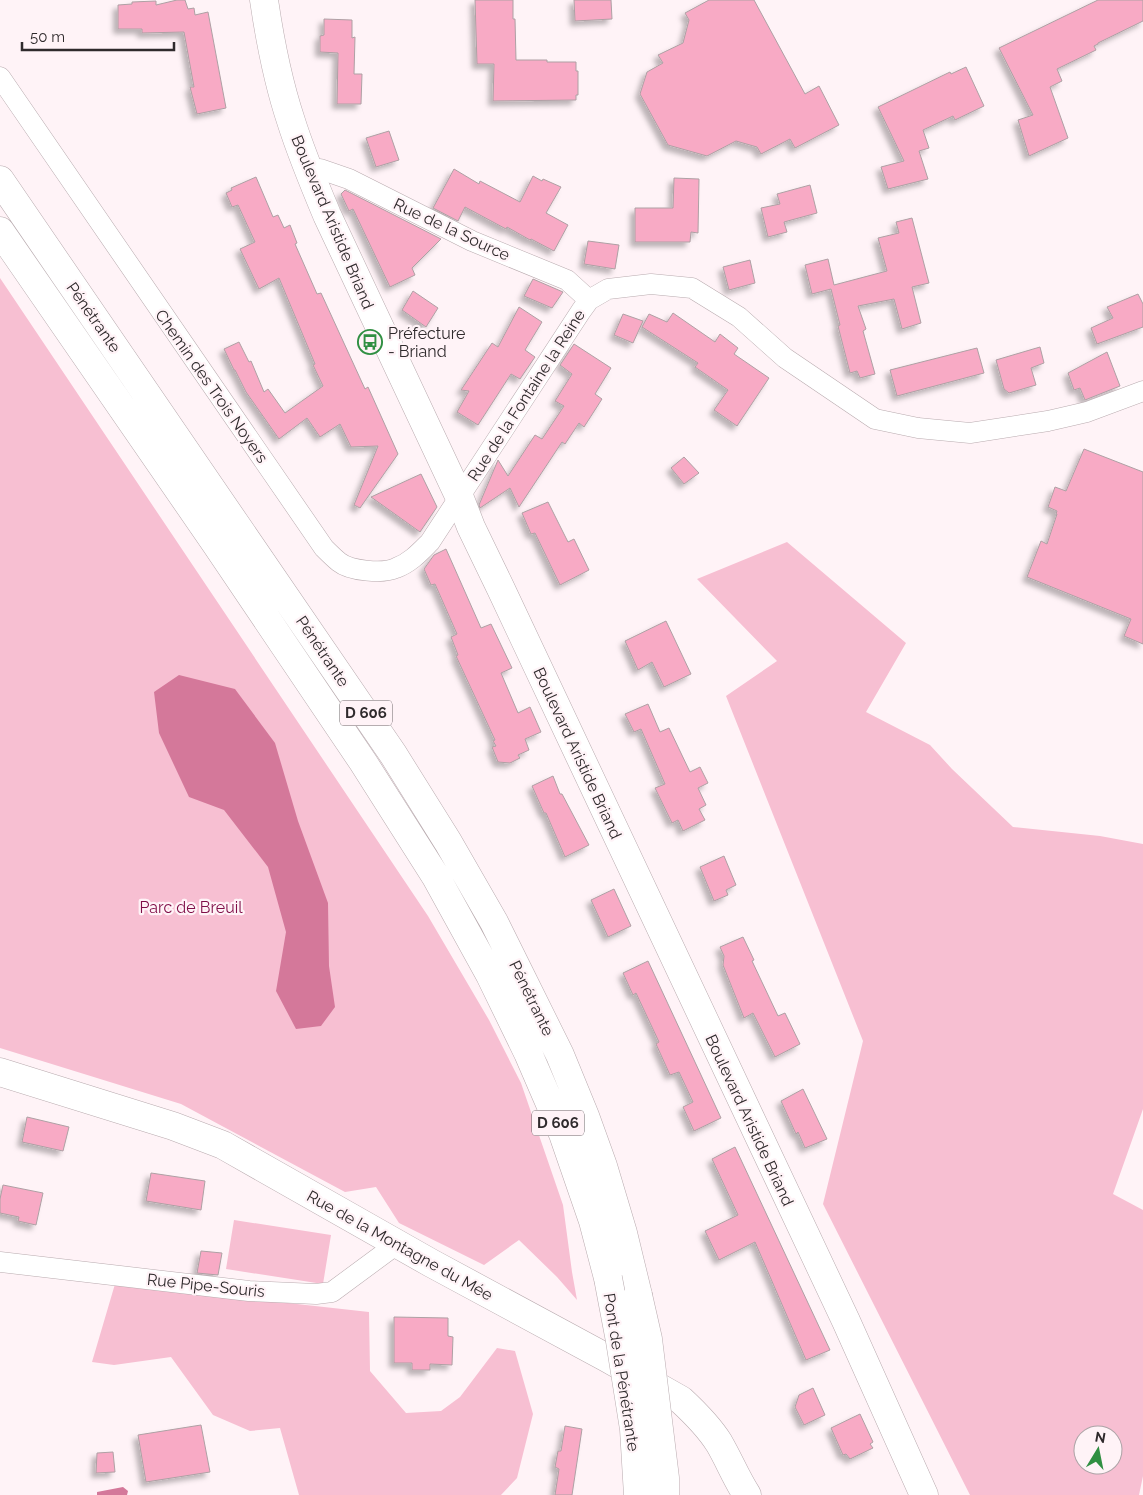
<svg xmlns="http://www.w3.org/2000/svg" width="1143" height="1495" font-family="Raleway,sans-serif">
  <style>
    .green { fill: #f7bfd2; fill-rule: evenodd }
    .water { fill: #d4789a }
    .building { fill: #f8aac5; stroke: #aea0a4; filter: url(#shadow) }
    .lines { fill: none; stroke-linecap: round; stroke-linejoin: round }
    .street-casing { stroke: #b9abaf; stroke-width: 21 }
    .secondary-casing { stroke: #b9abaf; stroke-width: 29 }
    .primary-casing { stroke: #b9abaf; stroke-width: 29 }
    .street { stroke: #fff; stroke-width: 20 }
    .secondary { stroke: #fff; stroke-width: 28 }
    .primary { stroke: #fff; stroke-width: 28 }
    .primary-bridge-casing { stroke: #b9abaf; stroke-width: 29; stroke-linecap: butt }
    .primary-bridge { stroke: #fff; stroke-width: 28 }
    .labels { text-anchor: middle; stroke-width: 4.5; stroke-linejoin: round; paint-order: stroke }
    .shield { fill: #fff3f7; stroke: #6d6669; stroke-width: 1 }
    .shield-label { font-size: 15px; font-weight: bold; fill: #2f2a2c }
    .street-label { font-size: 16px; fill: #2f2a2c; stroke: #fff3f7 }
    .poi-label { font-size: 16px; fill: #2f2a2c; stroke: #fff3f7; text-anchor: start }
    .park-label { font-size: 16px; fill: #7f0e48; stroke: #fff3f7 }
  </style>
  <defs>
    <filter id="shadow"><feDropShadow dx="-4.5" dy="4.5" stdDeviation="2.5" flood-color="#0004"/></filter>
  </defs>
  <rect width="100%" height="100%" fill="#fff3f7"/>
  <!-- green -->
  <path class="green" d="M0 278 428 916 489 1020 521 1083 563 1205 572 1272 577 1300 557 1277 519 1240 484 1265 399 1223 376 1187 345 1192 181 1104 0 1048Z
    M787 542 906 643 866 712 930 745 952 769 1013 827 1100 836 1143 844V1109L1113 1194 1143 1210V1476L1139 1495H970L823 1204 863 1041 726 696 777 661 697 579ZM1083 1435H1113V1465H1083Z
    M234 1220 331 1235 323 1284 226 1269Z
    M115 1284 369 1312 370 1371 406 1413 441 1411 460 1397 497 1348 515 1351 533 1414 517 1478 501 1495H299L280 1428 250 1431 213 1415 171 1357 114 1365 92 1362Z"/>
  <!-- water -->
  <path class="water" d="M179 675 235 689 275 743 298 821 328 903 329 966 335 1007 321 1026 296 1029 276 991 286 932 268 867 224 810 189 797 159 733 154 692Z
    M123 1487 128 1491 127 1495H97V1492Z"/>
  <!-- building -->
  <path class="building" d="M177 0H185L188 9 194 8 195 15 208 12 226 108 197 114 190 87H194L184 32 142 33V29H118V5L132 4V2L156 1V5Z
    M475 0H513V19H515L516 60H547V62H576V71H578V95H576V100L493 101 494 64H477Z
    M574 0H611L612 19 575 21Z
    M709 0H754L805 94 819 86 839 125 795 148 790 139 761 154 757 147 736 141 707 156 668 145 640 94 647 72 663 63 658 55 683 43 689 20 685 13Z
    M1098 0H1143V21L1098 43V44L1094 46 1096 50 1057 69 1062 81 1050 87 1068 138 1029 156 1018 120 1033 115 999 48Z
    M324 19 352 20V38L355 37 354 74H362L361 104H337L338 53 320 52V36L324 35Z
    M966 67 984 106 955 120 953 116 923 130 929 148 919 151 928 179 888 189 881 167 904 161 878 107 950 72 951 74Z
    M389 131 399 160 376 167 366 138Z
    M454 169 479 184 480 181 520 202 533 176 542 181 543 179 561 187 546 213 568 225 554 251 531 239 530 240 507 227 506 229 465 207 458 221 433 208Z
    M256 177 273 217 278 215 284 228 290 225 297 243 295 244 317 294 321 293 365 389 368 387 398 454 360 508 354 505 378 446 351 447 340 424 320 437 307 418 279 439 246 392 235 370H234L224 349 239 342 249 362 251 361 264 392 268 389 285 413 323 386 313 365 315 364 279 278 259 289 240 249 255 242 238 205 232 207 226 193 232 190 231 188Z
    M674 178 699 179 698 233 691 232 690 242H635V208H673Z
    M810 185 817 213 784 222 787 232 768 237 761 208 780 204 777 194Z
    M345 190 441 239 412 268 415 275 390 287 353 209 349 211 341 194Z
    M912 218 929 283 912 287 921 323 902 329 894 299 858 306 866 329 863 331 875 374 860 378 857 371 850 373 838 326 840 325 831 289 812 294 805 265 828 259 834 285 887 271 878 238 899 233 896 222Z
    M588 241 619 245 615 269 584 264Z
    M750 260 755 283 729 290 723 267Z
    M533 279 563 292 552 308 524 296Z
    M413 291 438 308 426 327 402 310Z
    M1138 294 1143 304V327L1097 344 1091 328 1113 318 1107 307Z
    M519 307 542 322 525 350 535 357 520 379 511 374 478 425 457 412 469 391 461 390 492 343 498 347Z
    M673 313 715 342 720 334 738 348 734 354 769 378 737 426 714 410 728 390 695 367 698 363 642 327 649 314 667 322Z
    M623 314 643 321 633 343 614 335Z
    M574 344 611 368 595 394 602 399 584 427 579 423 565 444 562 442 519 507 510 488 480 508 479 505 498 460 508 476 535 435 542 439 564 406 555 401 572 374 560 365Z
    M1040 347 1044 363 1031 368 1036 385 1009 393 1004 389 996 360Z
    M977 348 984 373 897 396 890 370Z
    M1107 352 1120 386 1085 400 1080 388 1074 390 1068 373Z
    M1084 449 1143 472V644L1124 636 1131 619 1027 577 1041 541 1047 544 1057 514H1056L1057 511 1048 507 1055 487 1066 491Z
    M684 457 699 473 684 484 671 468Z
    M421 474 437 507 420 532 371 497Z
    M548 502 568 542 574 539 589 570 560 585 535 533 531 534 522 513Z
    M446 549 481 628 491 624 512 668 501 673 518 713 530 707 541 732 525 739 529 750 518 755 520 758 510 763 498 762 492 747 496 746 493 741 495 740 456 656 458 655 451 637 457 634 435 584 431 585 424 569 434 555Z
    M666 621 691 674 664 687 652 662 638 670 625 641Z
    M648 704 660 732 669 728 690 772 700 767 708 783 698 788 706 805 699 809 705 820 683 831 678 820 672 823 655 788 665 784 641 729 634 732 625 714Z
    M553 776 560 794H562L589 845 565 857 546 813H544L532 786Z
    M724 856 736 885 726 890 728 895 714 901 700 867Z
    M614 889 631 926 608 937 591 900Z
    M743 937 754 960 752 961 778 1016 785 1013 800 1044 775 1057 753 1013 744 1018 723 965 724 956 720 947Z
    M648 961 721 1118 694 1131 683 1107 693 1102 679 1072 670 1075 656 1044 659 1042 636 993 633 995 623 973Z
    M803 1089 827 1139 805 1148 798 1132 796 1134 781 1101Z
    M27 1117 69 1127 63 1151 22 1142Z
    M735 1147 830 1350 806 1360 755 1242 719 1260 705 1231 738 1215 712 1159Z
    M151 1173 205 1181 201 1210 146 1201Z
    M3 1185 43 1193 36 1225 18 1221 19 1217 0 1213V1199Z
    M201 1251 222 1253 218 1275 197 1273Z
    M394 1317 448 1318V1336L453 1337 452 1365 430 1364V1370H412V1363H394Z
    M813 1388 825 1415 804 1425 795 1407 799 1395Z
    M860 1414 873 1442 870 1444 873 1448 850 1459 846 1454 843 1455 831 1428Z
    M201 1425 210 1472 146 1482 138 1435Z
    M565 1426 582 1429 572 1495H555L559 1469 555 1467 558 1451H561Z
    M113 1452 115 1472 96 1473 97 1453Z"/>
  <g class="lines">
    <defs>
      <path id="street" d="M0 77 324 548C329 553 334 558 339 562 350 571 383 574 396 568 410 563 420 552 430 542L581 311 589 300 608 289 651 284 692 288 739 317 785 358 875 419 918 428 970 433 1048 421 1087 412 1143 391
        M309 173 320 169 349 179 472 241 567 280 589 300
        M0 1262 249 1291 316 1294 332 1292 397 1244"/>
      <path id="secondary" d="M264 0C270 41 278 82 291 121 301 153 314 184 327 215L459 496 471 527 501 589 846 1321 924 1495
        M0 1072 173 1126 223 1145 431 1263 607 1358 681 1400C695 1413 709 1427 719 1443 729 1460 736 1478 747 1495"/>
      <path id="primary" d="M0 180 393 754 448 842 494 922 560 1055 585 1116 603 1166 623 1233 638 1295
        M0 231 216 544 363 762 436 877 490 975 528 1053 563 1134 593 1221 608 1278"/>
    </defs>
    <!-- street casing -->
    <use href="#street" class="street-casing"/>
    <!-- secondary casing -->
    <use href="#secondary" class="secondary-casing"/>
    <!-- primary casing -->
    <use href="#primary" class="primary-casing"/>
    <!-- street -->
    <use href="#street" class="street"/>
    <!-- secondary -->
    <use href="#secondary" class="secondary"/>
    <!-- primary -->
    <use href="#primary" class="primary"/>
    <defs>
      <path id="primary-bridge" d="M608 1278 620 1341 634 1429 638 1495
        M638 1295 648 1339 665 1478V1495"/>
    </defs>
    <!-- primary-bridge casing -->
    <use href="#primary-bridge" class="primary-bridge-casing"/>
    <!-- primary-bridge -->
    <use href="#primary-bridge" class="primary-bridge"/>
  </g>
  <!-- icons -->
  <defs>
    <symbol id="bus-ring" viewBox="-11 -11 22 22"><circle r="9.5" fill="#fff3f7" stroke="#308f42" stroke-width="1.5"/><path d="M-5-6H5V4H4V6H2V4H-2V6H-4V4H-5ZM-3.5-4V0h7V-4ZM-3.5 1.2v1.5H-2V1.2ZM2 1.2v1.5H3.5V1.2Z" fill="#308f42"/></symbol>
  </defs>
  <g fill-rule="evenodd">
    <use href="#bus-ring" x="356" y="328" width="28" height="28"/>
  </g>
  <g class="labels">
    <!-- shield labels -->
    <g class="shield">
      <rect x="340" y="700.5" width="52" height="25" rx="4"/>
      <rect x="532" y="1110.5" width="52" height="25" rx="4"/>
    </g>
    <g class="shield-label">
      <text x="366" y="718">D 606</text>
      <text x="558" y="1128">D 606</text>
    </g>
    <!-- street labels -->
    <g class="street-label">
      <text transform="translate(333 222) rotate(67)" y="6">Boulevard Aristide Briand</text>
      <text transform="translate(452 229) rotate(25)" y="6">Rue de la Source</text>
      <text transform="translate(94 317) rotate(55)" y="6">Pénétrante</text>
      <text transform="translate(212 386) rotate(55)" y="6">Chemin des Trois Noyers</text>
      <text transform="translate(526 395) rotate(-57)" y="6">Rue de la Fontaine la Reine</text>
      <text transform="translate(323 651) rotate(56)" y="6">Pénétrante</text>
      <text transform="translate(578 753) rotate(65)" y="6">Boulevard Aristide Briand</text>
      <text transform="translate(532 998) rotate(64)" y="6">Pénétrante</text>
      <text transform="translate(750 1120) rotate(65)" y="6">Boulevard Aristide Briand</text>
      <text transform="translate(400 1245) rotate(29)" y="6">Rue de la Montagne du Mée</text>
      <text transform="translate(206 1285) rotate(6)" y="6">Rue Pipe-Souris</text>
      <text transform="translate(622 1372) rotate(81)" y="6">Pont de la Pénétrante</text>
    </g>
    <!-- poi labels -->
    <g class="poi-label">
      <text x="388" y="339">Préfecture<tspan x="388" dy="18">- Briand</tspan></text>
    </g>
    <!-- park labels -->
    <g class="park-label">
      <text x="191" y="913">Parc de Breuil</text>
    </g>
  </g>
  <!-- north arrow -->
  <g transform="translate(1098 1450) rotate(10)"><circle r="24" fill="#fff3f7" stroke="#aca3a6"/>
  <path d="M0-4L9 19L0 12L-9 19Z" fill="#308f42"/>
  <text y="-8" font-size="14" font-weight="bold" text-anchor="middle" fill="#2f2a2c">N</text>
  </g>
  <!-- scale -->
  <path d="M22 42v8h152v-8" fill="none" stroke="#2f2a2c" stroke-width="2.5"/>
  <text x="30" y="42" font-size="15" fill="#2f2a2c" stroke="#fff3f7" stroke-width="4" paint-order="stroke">50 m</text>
</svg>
